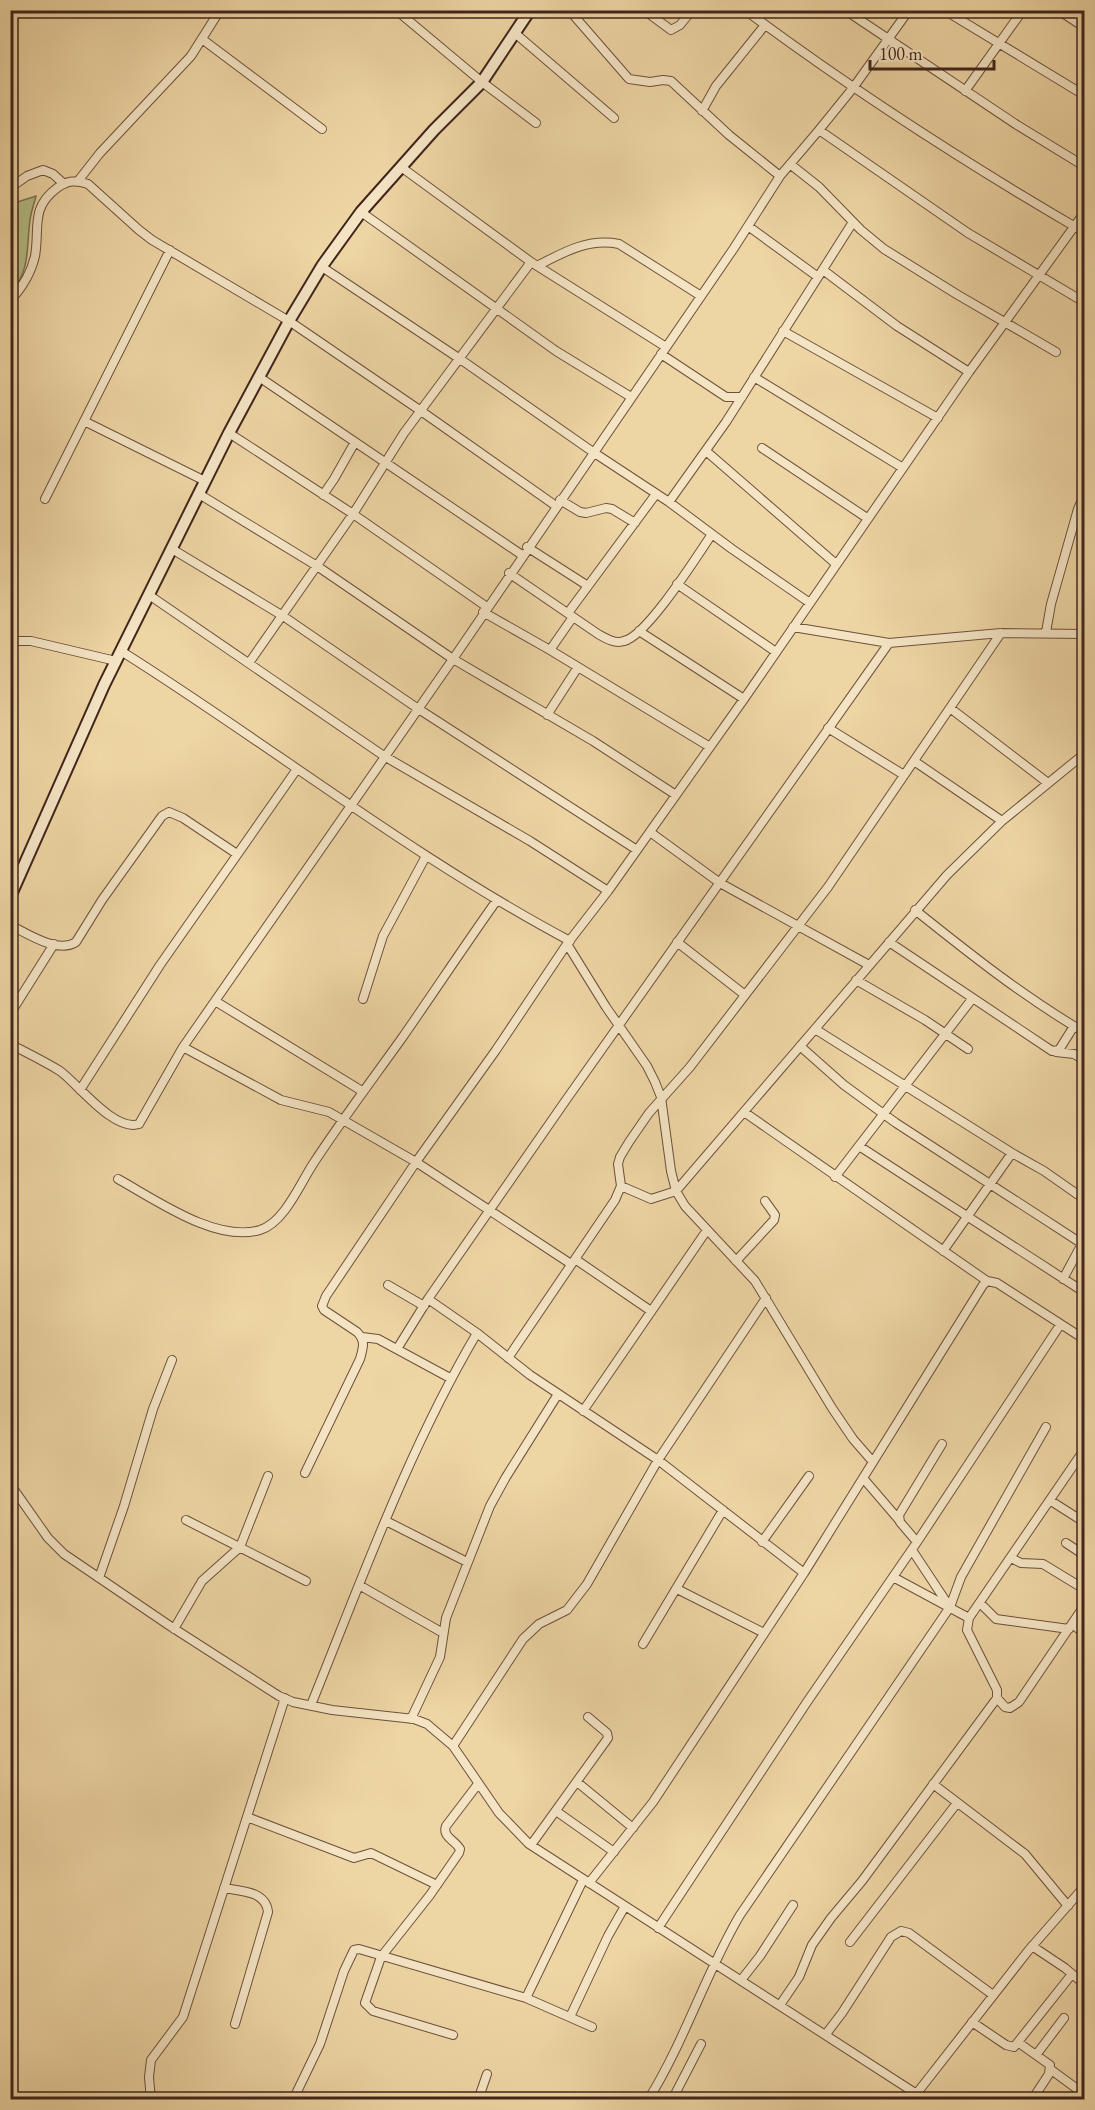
<svg xmlns="http://www.w3.org/2000/svg" width="1095" height="2110" font-family="'EB Garamond',serif">
  <style>
    .green { fill: #b5be88; stroke: #7b7252; stroke-width: 1.5 }
    .lines { fill: none; stroke-linecap: round; stroke-linejoin: round }
    .street-casing { stroke: #6c513d; stroke-width: 10 }
    .secondary-casing { stroke: #41251b; stroke-width: 14 }
    .street { stroke: #f4e4c4; stroke-width: 8 }
    .secondary { stroke: #f4e4c4; stroke-width: 10 }
  </style>
  <rect width="100%" height="100%" fill="#eed5a4"/>
  <filter id="stains"><feTurbulence type="fractalNoise" baseFrequency=".00333" numOctaves="4"/><feColorMatrix values="0 0 0 0 .2 0 0 0 0 .09 0 0 0 0 .02 0 0 0 .5 -.17"/></filter>
  <radialGradient id="worn" r=".72"><stop offset=".6" stop-color="#630" stop-opacity="0"/><stop offset="1" stop-color="#630" stop-opacity=".3"/></radialGradient>
  <!-- green -->
  <path class="green" d="M36 196C34 204 31 212 30 220 26 250 31 267 11 294V204Z"/>
  <g class="lines">
    <defs>
      <path id="street" d="M396 10 482 82 536 123
        M569 10 629 79 650 82 663 80 671 81 729 135 780 176
        M644 10 671 30 680 25 692 10
        M745 10C854 91 967 164 1084 232
        M845 10 1017 125 1084 166
        M944 10 1084 95
        M1058 10 1084 27
        M516 34 614 118
        M202 39 322 129
        M965 91 1023 10
        M702 111 716 86 765 25
        M819 130 968 233 1084 302
        M790 164 819 187 861 230 884 249 958 295 1056 352
        M401 167 531 262 666 347
        M78 181 100 153 191 56 220 10
        M10 188 27 176 43 170 53 174 64 184
        M361 212 556 351 631 397
        M748 226 818 277
        M537 266C564 252 588 238 619 244L701 296
        M322 267 460 359 593 452 669 502 732 549 810 603
        M823 270 897 326 969 372
        M10 301C22 288 31 274 35 256 40 228 30 208 57 188 68 180 76 180 88 184L139 230 152 240 289 321 421 411 556 506
        M783 331 938 418
        M661 354 726 397H742
        M259 377 522 555
        M754 377 903 468
        M84 421 205 481
        M229 433 353 514 487 607
        M762 448 867 518
        M706 451 836 564
        M199 494 317 566 453 659 593 741 676 795
        M323 495 334 479 355 442
        M45 499 170 250
        M560 500 580 512 586 513 606 508 612 509 635 523
        M669 502 726 422 853 222
        M527 547 588 586
        M172 549 283 616 417 708 637 850
        M509 573 598 634C607 639 615 644 624 641 647 636 697 556 712 534
        M677 584 776 652
        M149 595 384 756 530 841 608 891
        M483 612 550 650 710 747
        M568 613 656 494
        M793 627 889 643
        M639 631 744 699
        M1046 632 1051 604 1078 509 1084 495
        M10 641H31L116 661
        M550 650 573 617
        M121 651C272 746 412 857 570 941
        M249 663 353 514 404 433 531 262
        M950 708 1048 783
        M547 715 578 667
        M828 728 904 775
        M914 761 1002 821
        M650 832 720 883 869 965
        M915 910C970 954 1024 997 1084 1032
        M10 925C28 934 58 954 76 942L102 900 162 816 169 812 183 818 237 854
        M677 942 745 995
        M889 942 1052 1051 1059 1050 1074 1026
        M567 944 606 1007 647 1066 655 1082 661 1097 671 1171 676 1191 685 1206 755 1281 832 1408 853 1439 873 1462
        M856 980 925 1020 968 1049
        M363 999 383 936 426 856
        M215 1001 362 1091
        M10 1014 54 944
        M815 1029 1012 1153 1044 1171 1084 1199
        M10 1044C27 1053 44 1061 60 1071 78 1084 114 1132 139 1124L183 1047 453 659 734 248 780 176 819 130 853 88 909 10
        M800 1046 844 1085 896 1123 1084 1245
        M183 1047 281 1100 329 1112 416 1162 571 1264
        M1056 1052 1074 1054 1084 1060
        M80 1090 160 965 297 769
        M744 1112 987 1281
        M859 1146 1084 1292
        M835 1177 972 999
        M118 1179C156 1200 216 1243 260 1230 284 1223 300 1184 313 1164 341 1121 372 1080 402 1038 434 992 465 945 497 900
        M621 1186 651 1199 676 1191 947 875 1002 821 1084 754
        M943 1251 1012 1153
        M575 1259 651 1311
        M736 1261 774 1220 775 1215 765 1201
        M1063 1279 1084 1240
        M388 1285 424 1306
        M428 1299 477 1333 530 1375 658 1460 804 1573
        M362 1337 378 1339 450 1378
        M397 1349 428 1299 566 1100 889 643 1001 633 1084 634
        M508 1358 615 1200 621 1186 618 1164 620 1157 629 1142 649 1113 690 1067 828 887 1001 633
        M583 1411 707 1230
        M305 1473 360 1359C363 1348 366 1341 357 1332L324 1310 322 1306 326 1296 416 1162 496 1050 567 944 608 891 744 699 969 372 1084 213
        M863 1478 899 1520
        M10 1484 48 1538 64 1554 170 1626 279 1696 293 1702 332 1710 414 1719 427 1724 453 1746 499 1813 529 1844 926 2100
        M1051 1501 1084 1522
        M186 1520 306 1581
        M386 1521 467 1562
        M762 1542 809 1476
        M917 1542 900 1522 899 1515 942 1444
        M1066 1543 1084 1555
        M912 1550 949 1606
        M1011 1558 1021 1563 1043 1564 1084 1589
        M893 1577 969 1618
        M99 1578 124 1506 153 1409 172 1360
        M359 1585 443 1633
        M677 1589 764 1633
        M980 1603 996 1619 1069 1629
        M1072 1624 1084 1633
        M174 1629 202 1581 240 1547 268 1476
        M643 1644 723 1510
        M997 1698 1005 1707 1010 1708 1019 1702 1084 1606
        M311 1705C362 1579 408 1450 477 1333
        M411 1719 440 1657 446 1618 490 1506 506 1477 558 1394
        M453 1746 523 1639 539 1624 567 1610 587 1584 658 1460 766 1298
        M577 1782 633 1828
        M933 1784 1025 1854 1068 1906
        M556 1811 614 1852
        M247 1817 354 1858 371 1853 437 1885
        M531 1845 608 1738 607 1733 588 1717
        M589 1883 653 1802 804 1573 983 1285 987 1281 997 1283 1084 1339
        M224 1888C241 1891 266 1891 268 1912L235 2024
        M1078 1894 1084 1901
        M658 1928 807 1702 917 1542 1060 1325
        M850 1942 957 1803
        M1032 1946 1065 1968 1084 1984
        M742 1979 760 1956 793 1905
        M526 1998 583 1880
        M780 2005 799 1977 812 1945 831 1918 862 1881 997 1698V1690L967 1630 969 1618 1084 1450
        M570 2017 608 1936 625 1906
        M972 2022 1006 2045 1014 2047 1072 1974
        M826 2034 842 2013 891 1937 901 1931 909 1933 993 1995
        M453 2035 373 2011 365 2003 381 1957 430 1895 459 1853 460 1849C455 1840 442 1837 446 1826L478 1784
        M1019 2043 1050 2065 1049 2074 1032 2100
        M1036 2055 1064 2018
        M1050 2069 1084 2094
        M917 2093 1028 1951 1084 1887
        M151 2100 149 2077 151 2060 183 2017 285 1698
        M293 2100 320 2044 344 1971 354 1950 359 1949 526 1998 592 2027
        M478 2100 487 2074
        M648 2100C685 2041 705 1974 740 1915L950 1607 961 1577 1046 1427
        M672 2100 701 2044"/>
      <path id="secondary" d="M10 897 104 685 229 433 289 321 322 266 361 212 434 130 482 82 530 10"/>
    </defs>
    <!-- street casing -->
    <use href="#street" class="street-casing"/>
    <!-- secondary casing -->
    <use href="#secondary" class="secondary-casing"/>
    <!-- street -->
    <use href="#street" class="street"/>
    <!-- secondary -->
    <use href="#secondary" class="secondary"/>
  </g>
  <!-- margin -->
  <rect width="1095" height="2110" fill="none" stroke="#eed5a4" stroke-width="36"/>
  <rect x="12" y="12" width="1071" height="2086" fill="none" stroke="#41251b" stroke-width="3"/>
  <rect x="18" y="18" width="1059" height="2074" fill="none" stroke="#41251b" stroke-width="1.5"/>
  <!-- scale -->
  <path d="M870 60v9h124v-9" fill="none" stroke="#41251b" stroke-width="3"/>
  <text x="879" y="60" font-size="18" fill="#41251b" stroke="#f4e4c4" stroke-width="4.5" paint-order="stroke">100 m</text>
  <rect width="100%" height="100%" filter="url(#stains)"/>
  <rect width="100%" height="100%" fill="url(#worn)"/>
</svg>
